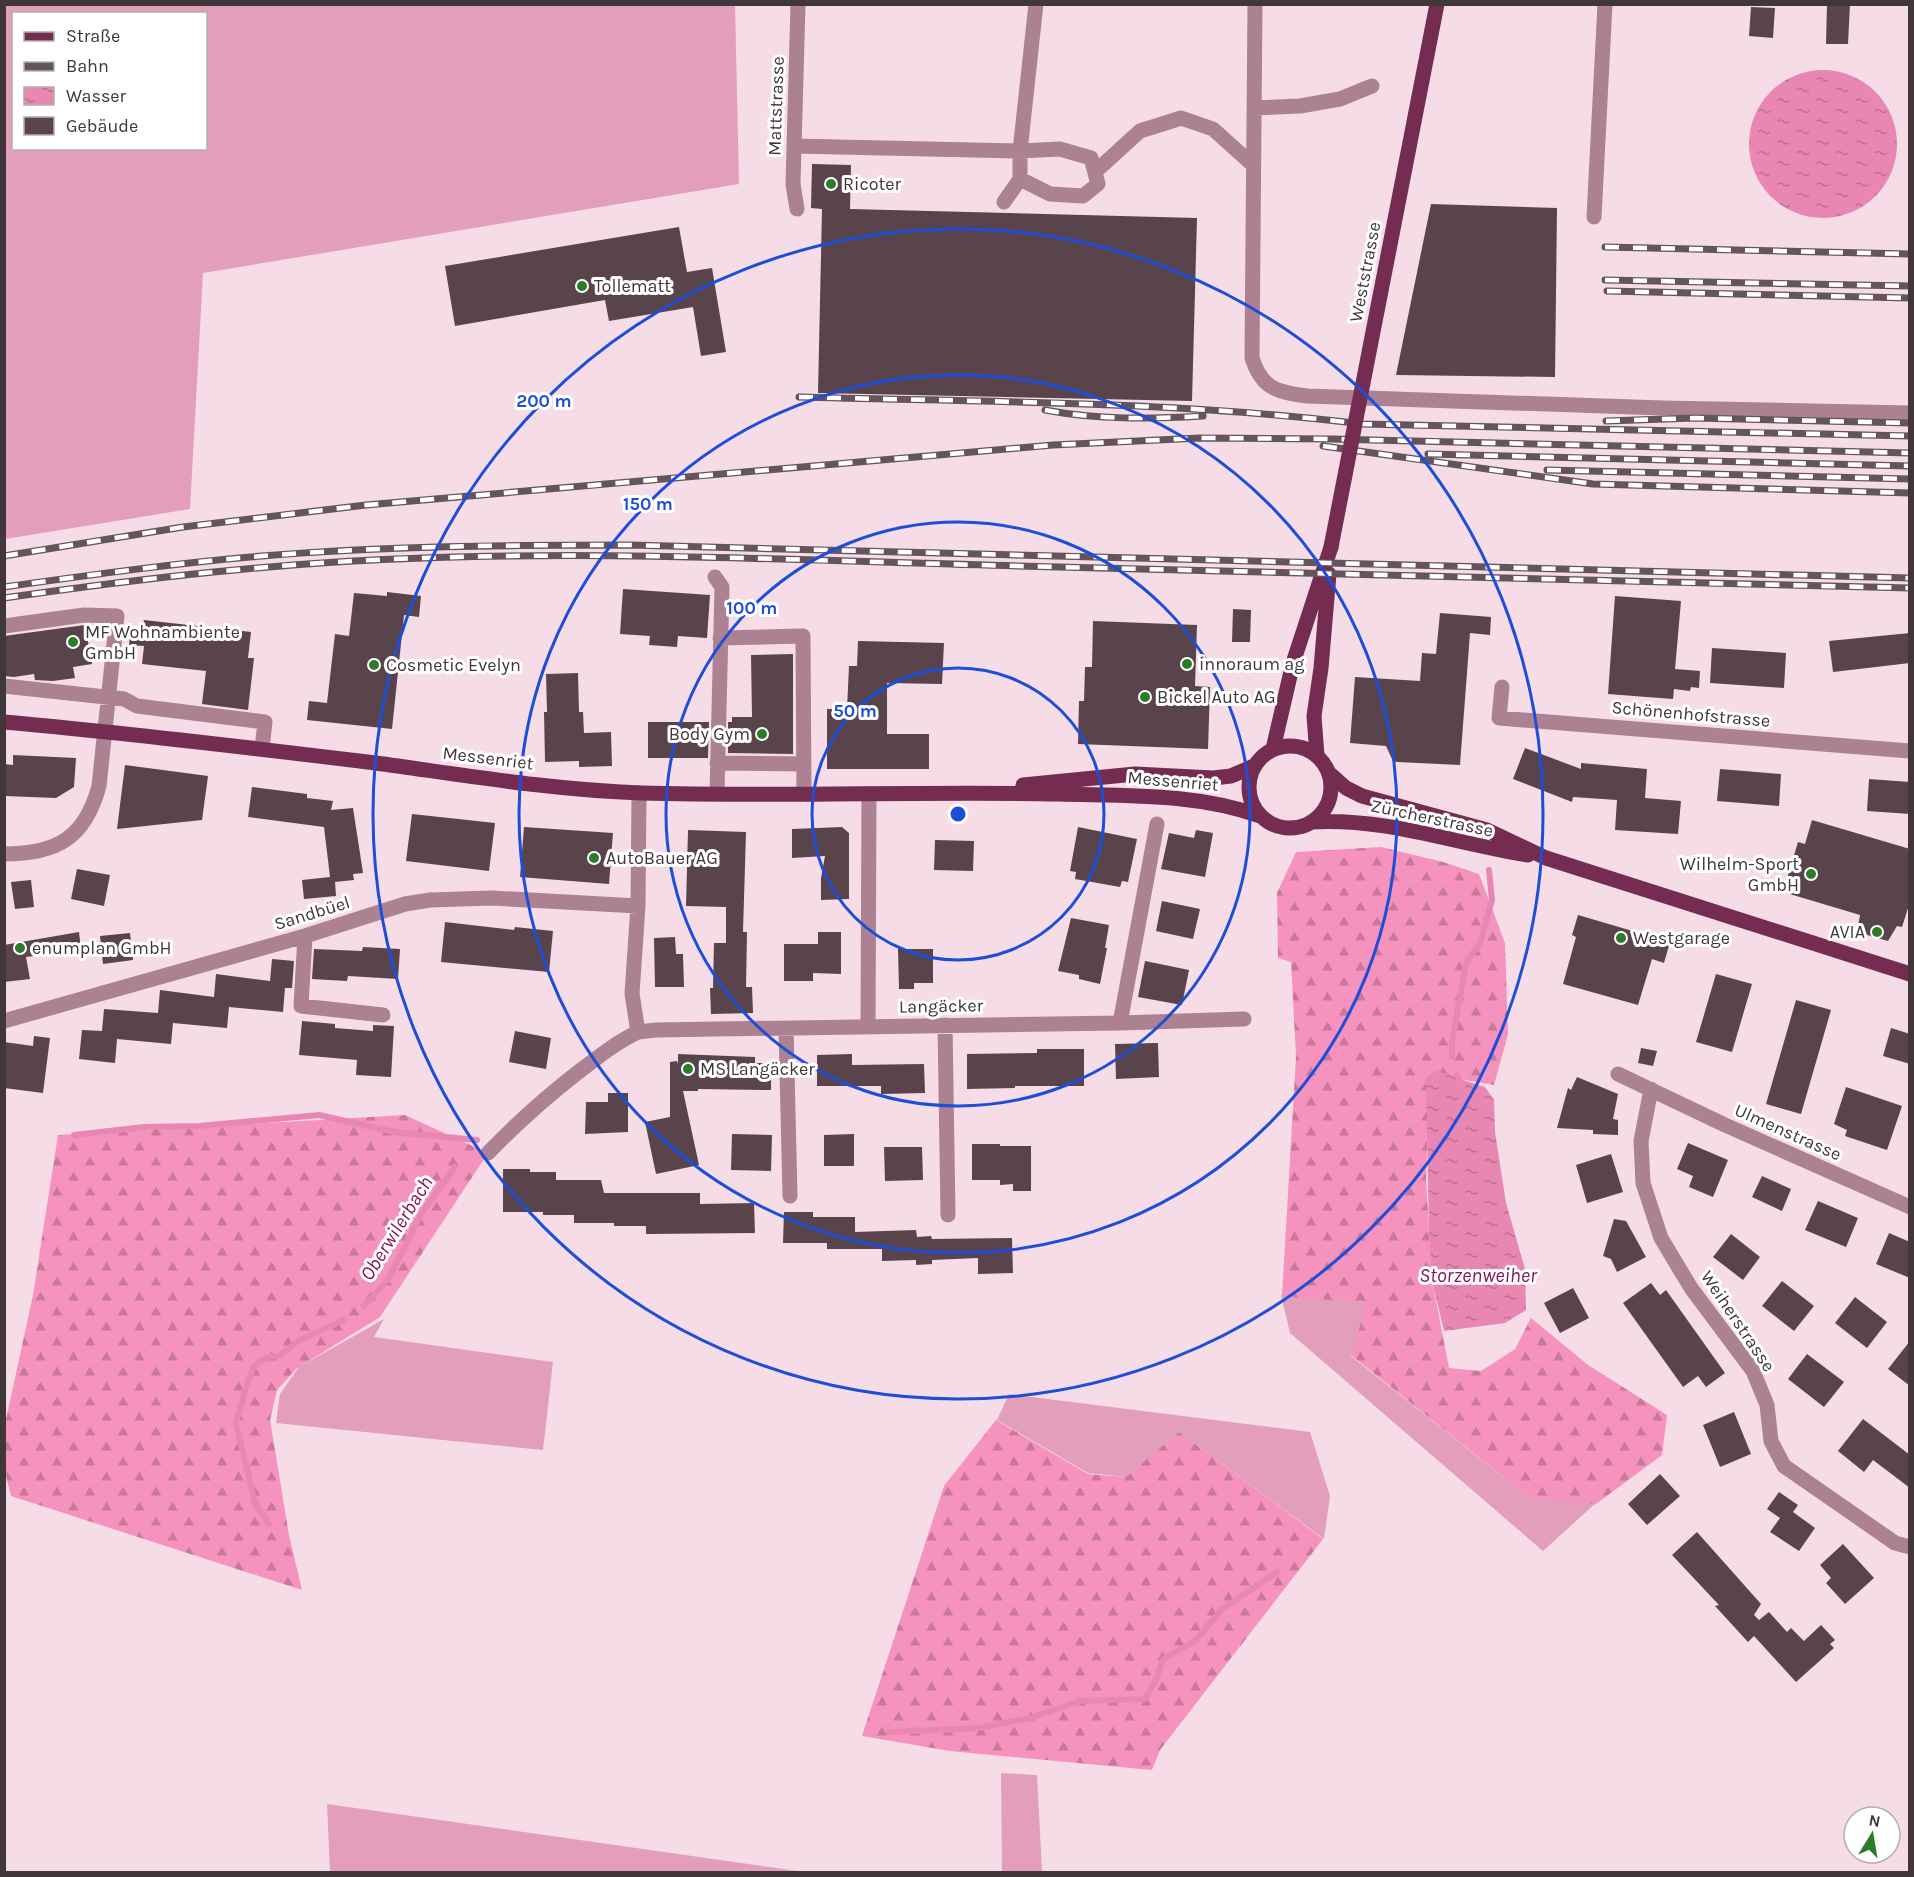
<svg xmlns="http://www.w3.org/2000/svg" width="1914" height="1877" font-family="Karla,sans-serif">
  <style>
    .grass { fill: #e29ebb; fill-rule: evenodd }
    .forest { fill: url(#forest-firs) }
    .water { fill: url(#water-ripples) }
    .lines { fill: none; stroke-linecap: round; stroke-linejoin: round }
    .stream { stroke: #e787b2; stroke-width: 6 }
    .building { fill: #59444c }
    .minor { stroke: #ac8192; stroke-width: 15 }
    .major { stroke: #742d50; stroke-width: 15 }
    .rail-casing { stroke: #63555b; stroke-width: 7 }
    .rail { stroke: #fff; stroke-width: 4.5; stroke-dasharray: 14; stroke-linecap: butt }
    .major-bridge { stroke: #742d50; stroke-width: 15 }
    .ring { fill: none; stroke: #1d4ed8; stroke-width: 3 }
    .poi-dot { fill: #2b7c27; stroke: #fff; stroke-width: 2 }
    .labels { text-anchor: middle; stroke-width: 6; stroke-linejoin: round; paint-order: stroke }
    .street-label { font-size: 18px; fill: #41363a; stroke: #fff }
    .poi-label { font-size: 18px; fill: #41363a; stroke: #fff; text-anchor: start }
    .water-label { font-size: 20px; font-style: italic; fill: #891756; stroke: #fff }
    .centre { fill: #1d4ed8; stroke: #fff; stroke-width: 3 }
    .ring-label { font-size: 18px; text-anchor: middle; font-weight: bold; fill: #1d4ed8; stroke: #fff; stroke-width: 6; stroke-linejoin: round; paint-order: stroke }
  </style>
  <defs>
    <pattern id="forest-firs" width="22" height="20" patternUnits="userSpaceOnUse" patternTransform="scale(1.5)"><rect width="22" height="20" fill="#f593be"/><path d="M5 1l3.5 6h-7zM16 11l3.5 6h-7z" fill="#c8799b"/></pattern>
    <pattern id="water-ripples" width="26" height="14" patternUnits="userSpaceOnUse" patternTransform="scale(1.5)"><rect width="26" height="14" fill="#e787b2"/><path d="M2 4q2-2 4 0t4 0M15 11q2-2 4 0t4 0" fill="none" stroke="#bd6f92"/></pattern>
  </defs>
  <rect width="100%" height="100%" fill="#f6dce6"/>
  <!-- grass -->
  <path class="grass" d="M5 4 735 5 739 184 203 273 190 509 5 539ZM14 14H206V148H14Z
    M1281 1295 1368 1303 1351 1356 1528 1497 1597 1502 1543 1551 1290 1333Z
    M384 1319 374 1337 553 1362 543 1450 276 1423 280 1394 299 1367Z
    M1009 1394 1310 1432 1330 1496 1324 1539 1179 1432 1127 1477 1088 1473 997 1420Z
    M1001 1773 1037 1775 1042 1872H1002Z
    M327 1804 805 1872H330Z"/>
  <!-- forest -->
  <path class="forest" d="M1381 847 1443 862 1479 874 1505 943 1508 1034 1494 1085 1459 1079 1434 1078 1429 1098 1426 1179 1432 1280 1449 1368 1481 1371 1515 1349 1531 1318 1588 1365 1667 1415 1662 1455 1596 1504 1528 1497 1351 1355 1367 1303 1282 1296 1296 1056 1291 962 1278 958 1277 893 1296 852Z
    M405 1115 488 1153 380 1317 296 1369 277 1390 270 1420 289 1535 302 1590 11 1496 5 1472V1424L33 1295 58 1135Z
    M996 1420 1088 1474 1126 1477 1179 1432 1323 1539 1160 1750 1152 1770 950 1751 862 1736 944 1486Z"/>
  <!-- water -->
  <path class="water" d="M1749 144a74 74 0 1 1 148 0a74 74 0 1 1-148 0Z
    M1437 1070 1459 1079 1485 1087 1494 1100 1495 1132 1506 1203 1525 1269 1526 1310 1505 1323 1444 1331 1432 1281 1429 1234 1426 1078Z"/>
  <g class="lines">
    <!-- stream -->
    <path class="stream" d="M1452 1057V1043L1466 963 1480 943 1492 900 1489 870
      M1457 1075 1459 1079
      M74 1135 144 1127 199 1126 319 1115 394 1132 477 1140
      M364 1306 389 1278 420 1216 455 1167
      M269 1524 255 1503 236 1423 248 1381 254 1366 267 1357 279 1356 298 1341 344 1320
      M889 1732 980 1728 1030 1718 1081 1701 1145 1699 1156 1679 1163 1659 1195 1641 1222 1609 1277 1572"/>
  </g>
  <!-- building -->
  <path class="building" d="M1827 4H1850L1848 44H1826Z
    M1751 7 1775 8 1773 38 1749 36Z
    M812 164 851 165 850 209 1197 218 1192 401 818 393 822 209 811 208Z
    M1431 204 1557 208 1555 377 1396 375Z
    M679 227 687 272 712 268 726 352 701 356 693 307 609 321 605 300 455 326 445 266Z
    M623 589 710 595 707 638 678 636 677 647 649 645 650 636 620 634Z
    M387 592 421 596 419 617 404 615 392 729 307 720 309 701 327 703 335 634 349 636 354 593 387 596Z
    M1615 596 1681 601 1675 669 1700 671 1699 688 1691 687 1690 691 1674 689 1673 699 1608 694Z
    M1233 609 1251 610 1250 642H1232Z
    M1440 613 1491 617 1490 635 1470 633 1460 765 1397 762 1393 761 1386 746 1350 743 1355 677 1420 681 1422 653 1436 654Z
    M144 620 251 632 248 658H254L248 710 202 704 206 671 142 664 144 646 129 645 131 628 142 629Z
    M1093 621 1197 625 1195 686 1210 687 1208 749 1078 744 1079 701H1084L1085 667H1092Z
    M85 625 92 664 73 667 75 678 53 681 35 680 34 674 14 677 4 676V636Z
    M1910 633V663L1833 672 1829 641Z
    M858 641 944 643 942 684 887 683V734H929V769H827V709H847L849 666H857Z
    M1712 648 1786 653 1784 688 1710 683Z
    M793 654V754L728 753V722H732V717H752L751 655Z
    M578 673 579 712H583L584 733 611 732 612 766 579 767V761L545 762 544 712H547L546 674Z
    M648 722H709L708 758H648Z
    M1525 748 1581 769V763L1647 769 1645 798 1681 801 1678 834 1615 830 1617 800 1573 797 1572 802 1513 779Z
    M13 755 76 758 74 787 56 798 4 796V764L13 765Z
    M125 765 208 776 202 820 117 829Z
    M1720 769 1781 774 1779 806 1717 801Z
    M1869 779 1910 782V814L1867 811Z
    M252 787 307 794V798L333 801 331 810 353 808 363 873 353 874 354 880 335 882 336 896 304 899 302 880 330 877 324 827 248 817Z
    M412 814 495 823 489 871 406 861Z
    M1812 820 1910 849V902L1902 927 1897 926 1888 941 1857 932 1860 915 1783 892 1798 842 1805 844Z
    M524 827 613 833 609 884 520 877Z
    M842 827 849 833V899L821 900V878L825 856 792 858V829Z
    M1078 827 1137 839 1128 882 1122 881 1120 887 1075 879 1076 872 1070 871Z
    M688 830 746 832 743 932H747L746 987H752L753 1013 711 1014 710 988H713L714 943H726V907L686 906Z
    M1196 830 1213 833 1205 877 1161 869 1169 833 1194 838Z
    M935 840 974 841 973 871 934 870Z
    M77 869 110 875 104 906 71 899Z
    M31 880 34 907 15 909 11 882Z
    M1162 901 1200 909 1193 939 1156 931Z
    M1578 915 1670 942 1664 963 1652 959 1638 1005 1563 984 1576 937 1572 935Z
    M1071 918 1109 925 1105 948H1107L1100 984 1079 979V975L1058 971Z
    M445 922 514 930 515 927 553 931 549 972 441 962Z
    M79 932 81 950 26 957 30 979 4 982V945Z
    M818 932H841V974L813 973V981H784V944H818Z
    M130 933 133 960 103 964 100 936Z
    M675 937 676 954H683L684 987H655L654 938Z
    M363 947 400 949 398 979 348 976 347 981 312 979 314 949 362 951Z
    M898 949H933V983H914V989H899Z
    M272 959 294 961 292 988H285L283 1012 229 1007 227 1028 173 1023 171 1044 117 1039 115 1063 79 1059 82 1030 102 1031 104 1009 158 1013 160 990 214 997 216 974 270 981Z
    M1145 961 1189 970 1182 1005 1138 997Z
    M1716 974 1752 984 1732 1052 1696 1042Z
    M1796 1000 1831 1010 1801 1114 1766 1104Z
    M302 1021 335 1024V1028L373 1031V1025L394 1026 391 1077 356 1075 357 1060 299 1055Z
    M1891 1028 1910 1034V1064L1883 1056Z
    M515 1031 551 1038 546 1069 509 1062Z
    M34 1036 50 1038 43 1093 4 1088V1042L33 1046Z
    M1158 1043 1159 1077 1116 1079 1115 1044Z
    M1641 1048 1657 1051 1653 1066 1638 1063Z
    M1037 1049H1084V1086H1015V1088L967 1089V1054L1037 1053Z
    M678 1054 755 1057V1063H771V1090L698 1089V1091H683L699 1165 656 1174 645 1122 670 1117V1062L677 1061 678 1064Z
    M852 1054V1065L924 1064 925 1093 881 1094V1086H817V1055Z
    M1577 1077 1618 1094 1613 1119 1618 1120V1135L1593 1134V1130L1557 1128 1568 1088 1571 1090Z
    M1846 1087 1902 1106 1887 1150 1845 1136 1847 1130 1834 1124Z
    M608 1093H628V1132L585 1134 586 1102H608Z
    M732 1134 772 1135 771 1171 731 1170Z
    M854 1134V1166H824V1135Z
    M1688 1143 1728 1160 1713 1197 1689 1187 1693 1176 1677 1169Z
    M972 1144H1000V1146H1031V1191H1013V1184L1000 1185V1180H972Z
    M884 1147H922L923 1180 885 1181Z
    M1611 1154 1623 1192 1587 1203 1576 1165Z
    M503 1169H530V1172H556V1180H601L604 1193H700V1204L754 1203 755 1233 646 1234V1226H614V1223H574V1215H543V1212H503Z
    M1762 1176 1791 1189 1782 1211 1752 1197Z
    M1818 1201 1858 1218 1846 1247 1805 1230Z
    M784 1212H813V1217H855V1232L916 1230 917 1237 931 1236 932 1239 1012 1238 1013 1273 978 1274V1258L932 1260V1264L916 1265V1260L882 1261V1249H827V1243H783Z
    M1614 1219 1626 1221 1646 1257 1617 1272 1611 1259 1603 1256Z
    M1889 1233 1910 1242V1278L1876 1264Z
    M1731 1234 1760 1257 1743 1280 1713 1257Z
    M1782 1281 1814 1306 1794 1331 1762 1306Z
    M1651 1283 1660 1295 1666 1290 1725 1373 1706 1387 1698 1376 1683 1387 1623 1303Z
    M1573 1288 1589 1318 1560 1333 1544 1303Z
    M1855 1297 1887 1322 1867 1348 1835 1323Z
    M1910 1341V1386L1888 1369Z
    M1807 1354 1844 1382 1824 1407 1788 1379Z
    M1734 1412 1751 1454 1720 1467 1703 1425Z
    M1863 1419 1910 1455V1488L1873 1460 1864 1472 1838 1451Z
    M1660 1474 1680 1496 1647 1525 1628 1504Z
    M1779 1492 1798 1505 1793 1512 1815 1528 1799 1551 1770 1532 1780 1518 1767 1509Z
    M1697 1532 1761 1604 1754 1615 1759 1620 1769 1612 1787 1632 1791 1628 1804 1641 1821 1625 1835 1640 1830 1644 1834 1648 1796 1682 1754 1636 1748 1642 1715 1606 1719 1605 1672 1555Z
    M1843 1544 1874 1578 1845 1604 1826 1583 1831 1578 1820 1565Z"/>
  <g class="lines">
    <!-- minor -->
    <path class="minor" d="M1255 4 1252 358C1262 389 1277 392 1307 396L1663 408 1910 413
      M1254 108 1300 106 1340 99 1372 86
      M794 146 1020 151 1060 149 1091 158 1098 184 1083 196 1050 194 1020 179
      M1095 172 1140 131 1181 118 1213 129 1253 165
      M1004 202 1020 179V151L1036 4
      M797 209 793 184 798 4
      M1594 217 1605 4
      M715 577 722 587 717 793
      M4 626 84 615 117 616 99 786C85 838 57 854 4 854
      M720 638 803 636 804 794
      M4 686 124 699 137 706 265 722 262 749
      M1502 687 1499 718 1910 751
      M717 763 804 764
      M639 793 638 906 632 994 638 1032 656 1030 1120 1023 1244 1019
      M305 936 301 1006 383 1015
      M4 1021 305 936 405 904 430 900 492 898 638 906
      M1120 1023 1157 824
      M945 1025 948 1215
      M868 1027 869 794
      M786 1029 790 1196
      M1618 1074 1725 1125 1910 1207
      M1651 1089 1641 1141 1643 1183 1661 1238 1691 1288 1753 1371 1767 1405 1771 1441 1784 1466 1895 1543 1910 1547
      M488 1153C516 1124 545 1098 577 1073 597 1058 615 1043 638 1032"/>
    <!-- major -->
    <path class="major" d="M4 722C129 733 253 748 376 763 464 775 552 790 641 793 780 797 920 791 1059 794 1126 796 1196 793 1260 816
      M1249 787a41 41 0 1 1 82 0a41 41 0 1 1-82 0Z
      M1273 749 1293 663 1331 547
      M1317 756 1314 716 1321 668 1329 574
      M1328 772 1346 788 1362 796 1487 830 1546 858 1910 974
      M1023 785 1135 774 1213 778 1231 776 1254 766
      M1311 822C1384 817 1456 844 1528 855"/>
    <defs>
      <path id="rail" d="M1605 247 1910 254
        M1605 280 1910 286
        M1607 291 1910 298
        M799 397C987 402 1175 401 1362 424L1910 436
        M1045 410C1098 420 1150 419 1203 416
        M1606 421 1695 418 1910 423
        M1323 446 1593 484 1910 493
        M1428 454 1910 466
        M1547 470 1910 479
        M4 556 183 527 366 505 1053 445 1200 438 1331 439 1910 453
        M4 587C90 575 176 563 262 556 385 546 508 545 631 545L1910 578
        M4 598C144 578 283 562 424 558 622 551 820 561 1018 566 1315 573 1612 581 1910 588"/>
    </defs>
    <!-- rail casing -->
    <use href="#rail" class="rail-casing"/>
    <!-- rail -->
    <use href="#rail" class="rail"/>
    <!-- major-bridge -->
    <path class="major-bridge" d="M1331 547 1437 4"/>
  </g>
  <!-- distance rings -->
  <g class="ring">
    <circle cx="958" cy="814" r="146"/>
    <circle cx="958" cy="814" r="292"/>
    <circle cx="958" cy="814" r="439"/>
    <circle cx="958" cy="814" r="585"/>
  </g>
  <!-- markers -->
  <g class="poi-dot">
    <circle cx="831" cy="184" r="6"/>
    <circle cx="582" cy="286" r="6"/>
    <circle cx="73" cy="642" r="6"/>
    <circle cx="1187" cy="664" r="6"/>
    <circle cx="374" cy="665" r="6"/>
    <circle cx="1145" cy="697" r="6"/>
    <circle cx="762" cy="734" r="6"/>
    <circle cx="594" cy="858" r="6"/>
    <circle cx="1811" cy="874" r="6"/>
    <circle cx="1877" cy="932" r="6"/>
    <circle cx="1621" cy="938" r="6"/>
    <circle cx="20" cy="948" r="6"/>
    <circle cx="688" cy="1069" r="6"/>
  </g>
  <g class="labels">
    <!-- street labels -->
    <g class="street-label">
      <text transform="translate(776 106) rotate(-88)" y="6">Mattstrasse</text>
      <text transform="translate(1365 272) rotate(-79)" y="6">Weststrasse</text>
      <text transform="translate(1691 714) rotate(5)" y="6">Schönenhofstrasse</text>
      <text transform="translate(488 758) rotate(7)" y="6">Messenriet</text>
      <text transform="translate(1173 781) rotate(5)" y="6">Messenriet</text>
      <text transform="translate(1432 818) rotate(12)" y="6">Zürcherstrasse</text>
      <text transform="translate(312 913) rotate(-17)" y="6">Sandbüel</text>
      <text transform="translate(941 1006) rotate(-1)" y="6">Langäcker</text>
      <text transform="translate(1788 1132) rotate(24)" y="6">Ulmenstrasse</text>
      <text transform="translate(1738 1321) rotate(56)" y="6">Weiherstrasse</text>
    </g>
    <!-- poi labels -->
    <g class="poi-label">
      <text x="843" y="190">Ricoter</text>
      <text x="594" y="292">Tollematt</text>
      <text x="85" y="638">MF Wohnambiente<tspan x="85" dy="21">GmbH</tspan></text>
      <text x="1199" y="670">innoraum ag</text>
      <text x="386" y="671">Cosmetic Evelyn</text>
      <text x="1157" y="703">Bickel Auto AG</text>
      <text x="750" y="740" text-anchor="end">Body Gym</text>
      <text x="606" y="864">AutoBauer AG</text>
      <text x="1799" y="870" text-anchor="end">Wilhelm-Sport<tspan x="1799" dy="21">GmbH</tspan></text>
      <text x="1865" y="938" text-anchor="end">AVIA</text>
      <text x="1633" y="944">Westgarage</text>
      <text x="32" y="954">enumplan GmbH</text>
      <text x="700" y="1075">MS Langäcker</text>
    </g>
    <!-- water labels -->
    <g class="water-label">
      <text transform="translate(396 1228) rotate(-58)" y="7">Oberwilerbach</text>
      <text x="1478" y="1282">Storzenweiher</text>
    </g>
  </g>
  <circle cx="958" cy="814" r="9" class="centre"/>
  <g class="ring-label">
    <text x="544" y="407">200 m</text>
    <text x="648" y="510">150 m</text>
    <text x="752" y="614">100 m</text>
    <text x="855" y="717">50 m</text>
  </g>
  <!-- border -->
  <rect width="1914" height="1877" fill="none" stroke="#41363a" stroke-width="12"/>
  <!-- legend -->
  <rect x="12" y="12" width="195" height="138" fill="#ffffff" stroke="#b3afb0" stroke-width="1.5"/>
  <rect x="24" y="32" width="30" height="9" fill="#742d50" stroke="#b3afb0" stroke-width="1.5"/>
  <text x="66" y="42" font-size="18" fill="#41363a">Straße</text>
  <rect x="24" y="62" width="30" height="9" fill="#63555b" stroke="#b3afb0" stroke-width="1.5"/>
  <text x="66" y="72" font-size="18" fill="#41363a">Bahn</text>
  <rect x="24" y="87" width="30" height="18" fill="url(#water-ripples)" stroke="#b3afb0" stroke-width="1.5"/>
  <text x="66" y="102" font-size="18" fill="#41363a">Wasser</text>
  <rect x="24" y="117" width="30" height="18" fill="#59444c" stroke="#b3afb0" stroke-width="1.5"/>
  <text x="66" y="132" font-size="18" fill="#41363a">Gebäude</text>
  <!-- north arrow -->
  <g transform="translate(1872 1835) rotate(11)"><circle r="28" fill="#ffffff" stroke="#b3afb0" stroke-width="1.5"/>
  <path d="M0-4.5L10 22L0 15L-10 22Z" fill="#2b7c27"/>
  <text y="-9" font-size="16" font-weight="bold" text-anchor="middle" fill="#41363a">N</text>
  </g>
</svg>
